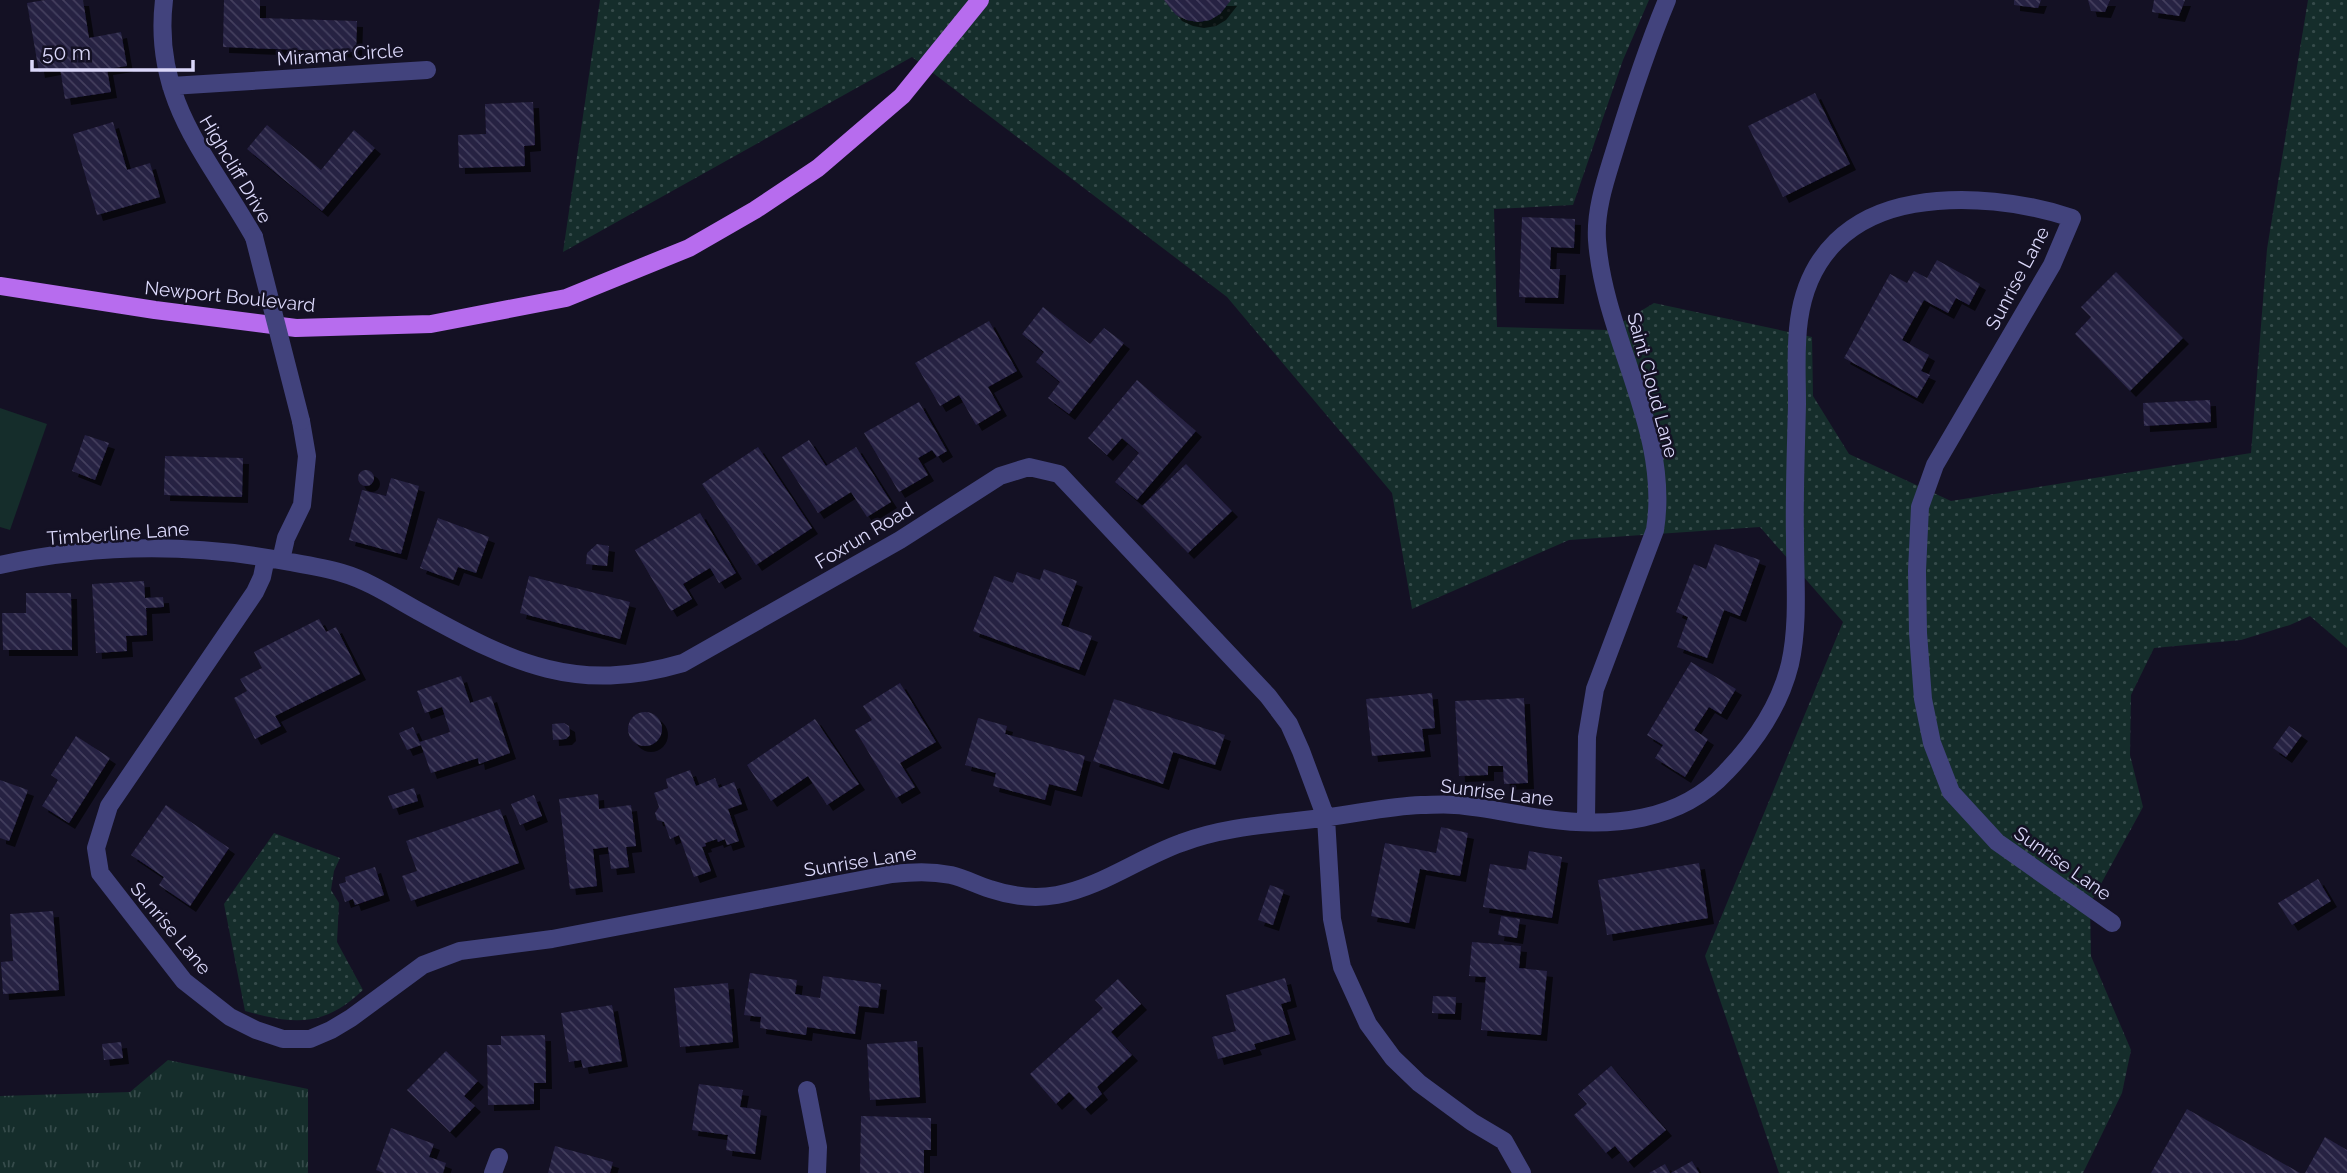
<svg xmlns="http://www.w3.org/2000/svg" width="2347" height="1173" font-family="Raleway,sans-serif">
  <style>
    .grass { fill: url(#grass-dots) }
    .park { fill: url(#park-tufts) }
    .pitch { fill: #152d2b }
    .building { fill: url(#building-back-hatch); filter: url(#shadow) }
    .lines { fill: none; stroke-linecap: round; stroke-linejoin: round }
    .minor { stroke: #42437d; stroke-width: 18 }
    .primary { stroke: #b76cee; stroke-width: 18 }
    .minor-bridge { stroke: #42437d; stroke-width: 18 }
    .labels { text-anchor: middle; stroke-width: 5; stroke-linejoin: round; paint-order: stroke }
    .street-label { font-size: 19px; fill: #dbd8fa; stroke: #141124 }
  </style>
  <defs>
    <pattern id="grass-dots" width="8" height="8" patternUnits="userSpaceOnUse" patternTransform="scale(1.75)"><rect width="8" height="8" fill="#152d2b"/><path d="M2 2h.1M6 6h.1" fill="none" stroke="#364b4b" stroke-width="1.8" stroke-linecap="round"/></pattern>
    <pattern id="park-tufts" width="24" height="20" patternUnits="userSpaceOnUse" patternTransform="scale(1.75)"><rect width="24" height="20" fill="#152d2b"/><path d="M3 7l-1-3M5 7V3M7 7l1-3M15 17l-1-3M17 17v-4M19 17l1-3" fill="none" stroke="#364b4b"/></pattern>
    <pattern id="building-back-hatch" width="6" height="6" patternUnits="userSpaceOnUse" patternTransform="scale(1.75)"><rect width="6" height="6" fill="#252042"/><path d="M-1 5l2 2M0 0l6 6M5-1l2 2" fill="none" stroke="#44405e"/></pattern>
    <filter id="shadow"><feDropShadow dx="6" dy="6" stdDeviation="0" flood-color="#0009"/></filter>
  </defs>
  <rect width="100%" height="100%" fill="#141124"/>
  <!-- grass -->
  <path class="grass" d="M600 0H1649L1623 60 1573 205 1494 209 1497 327 1609 330 1654 303 1812 337 1813 396 1849 454 1951 501 2251 453 2267 249 2308 0H2347V648L2310 616 2290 625 2241 640 2154 648 2131 695 2130 755 2143 807 2090 904 2091 956 2131 1050 2122 1093 2083 1173H1779L1705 956 1843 622 1760 527 1569 540 1412 609 1392 493 1227 297 912 57 563 252Z
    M274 833 340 858 334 871 331 890 339 903 337 942 363 990C324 1027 295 1025 245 1011L224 904Z"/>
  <!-- park -->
  <path class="park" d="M168 1060 308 1089V1173H0V1096L130 1092Z"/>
  <!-- pitch -->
  <path class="pitch" d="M0 408 47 424 10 530 0 527Z"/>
  <!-- building -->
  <path class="building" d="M45 0H83L89 38 121 32 127 66 107 69 111 92 65 99 60 68 39 72 27 3Z
    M224 0H260V18L357 21 356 52 223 47Z
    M1164 0H1231L1220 14 1210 20 1198 22 1187 20 1176 15Z
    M2014 0H2041L2038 8 2014 5Z
    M2088 0H2110L2105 12 2091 11Z
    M2154 0H2185L2179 16 2152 12Z
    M1815 93 1850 164 1783 197 1748 126Z
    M533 102 535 145 524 146 525 166 459 168 458 135 486 134 485 104Z
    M113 122 127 170 150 163 160 197 97 215 73 134Z
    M267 125 321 170 354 130 375 148 322 211 247 149Z
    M1522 217 1575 219 1574 248 1551 247 1550 269H1560L1558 298 1519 297Z
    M1937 260 1980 284 1969 305 1956 298 1948 313 1924 300 1902 340 1929 355 1921 371 1930 375 1917 398 1844 358 1890 274 1907 283 1914 271 1927 278Z
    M2116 272 2183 338 2130 391 2075 334 2091 317 2081 307Z
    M1043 307 1090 344 1104 328 1124 343 1069 414 1048 398 1060 382 1036 362 1044 352 1022 334Z
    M989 321 1017 371 988 387 1001 410 976 425 959 395 940 406 915 363Z
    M1137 380 1196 431 1137 500 1115 482 1139 453 1122 438 1107 455 1088 438Z
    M2210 400 2211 422 2144 426 2143 403Z
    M919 402 947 451 937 457 932 450 918 458 928 475 899 492 864 433Z
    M85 435 109 443 95 480 72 471Z
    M809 440 826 466 856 447 891 502 867 517 851 492 818 513 782 457Z
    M758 447 812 528 756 565 702 484Z
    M165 456 243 458 242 497 164 495Z
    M1186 464 1232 511 1188 553 1142 506Z
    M358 478a8 8 0 1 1 16 0a8 8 0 1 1-16 0Z
    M391 478 419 486 401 554 349 540 362 490 386 496Z
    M700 513 736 573 719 583 710 568 683 584 692 599 671 611 635 550Z
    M438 518 489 537 476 573 458 567 453 580 420 568Z
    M597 544 609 546 607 566 586 564 587 553Z
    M1715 544 1760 560 1740 616 1724 610 1707 658 1677 647 1688 617 1676 612 1694 564 1706 569Z
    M1044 569 1077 581 1061 625 1092 636 1079 670 973 631 994 576 1013 583 1017 572 1040 580Z
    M529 576 630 602 620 639 520 613Z
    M144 581 145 598 163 597 164 607 146 608 147 635 126 636 127 651 96 653 92 584Z
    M26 593H71L72 650H3L2 613H26Z
    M319 619 326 632 336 627 360 674 275 716 281 726 255 739 234 698 247 691 240 679 262 668 254 652Z
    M1691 662 1736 689 1721 714 1709 707 1694 730 1708 739 1685 777 1655 758 1663 745 1647 735Z
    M461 676 470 703 491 696 510 753 479 764 478 758 431 773 420 742 450 732 442 707 425 713 417 691Z
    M900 683 936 742 900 763 915 787 896 798 855 730 872 720 863 706Z
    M1432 693 1435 728 1422 729 1425 751 1372 756 1366 699Z
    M1524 698 1528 783 1504 784 1503 766H1488V775L1459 776 1455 701Z
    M1114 699 1225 735 1215 765 1173 752 1163 784 1093 761Z
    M628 729a17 17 0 1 1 34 0a17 17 0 1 1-34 0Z
    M978 718 1007 726 1005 734 1085 756 1076 791 1049 784 1045 800 993 786 996 773 965 765Z
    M815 719 859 784 827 805 808 776 771 801 747 765Z
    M564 723 569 726 570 735 566 739 553 740 552 724Z
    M2289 726 2302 735 2286 757 2273 748Z
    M413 727 421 745 407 750 399 733Z
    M76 736 110 758 69 823 42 806 58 780 51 775Z
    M690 770 696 786 715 778 719 788 734 782 742 804 728 809 739 841 727 845 725 839 718 842 717 839 705 843 706 846 702 847 711 871 694 877 679 835 670 839 664 822 657 820 655 813 659 807 654 793 668 788 666 779Z
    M0 780 28 790 9 841 0 838Z
    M414 788 418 801 393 809 388 796Z
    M598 794 599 809 631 805 636 846 626 847 629 867 611 869 608 847 593 849 597 886 570 889 559 799Z
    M534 795 542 816 520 825 511 804Z
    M166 805 229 848 190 906 159 885 164 877 131 855Z
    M500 809 519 863 411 901 402 876 417 871 406 841Z
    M1441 827 1468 833 1460 876 1420 869 1409 923 1371 916 1385 843 1436 853Z
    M1529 851 1562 857 1552 918 1483 907 1490 864 1526 870Z
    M1699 863 1708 918 1607 935 1598 880Z
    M375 867 384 895 355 905 353 899 345 902 339 884 346 882 345 877Z
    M2318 879 2331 901 2292 925 2278 903Z
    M1270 885 1284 890 1273 925 1258 920Z
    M53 911 59 990 3 994 1 962 13 961 10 914Z
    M1501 916 1520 919 1517 938 1498 935Z
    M1472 942 1521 946 1519 968 1547 971 1541 1035 1481 1030 1486 977 1469 976Z
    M750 973 797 980 795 994 820 998 823 976 881 984 878 1008 859 1006 855 1034 807 1027 806 1035 760 1028 761 1017 744 1015Z
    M1285 978 1291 1001 1281 1004 1290 1034 1254 1044 1256 1049 1218 1059 1212 1037 1236 1031 1226 995Z
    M1118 979 1141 1004 1111 1032 1132 1055 1097 1087 1102 1094 1085 1109 1069 1092 1056 1104 1030 1074 1103 1008 1095 1000Z
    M728 983 733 1042 680 1047 674 988Z
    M1433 996 1456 997 1455 1014 1432 1013Z
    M612 1005 622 1061 583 1068 581 1060 569 1062 561 1013Z
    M545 1035 546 1083H534V1104L488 1105 487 1045H501V1036Z
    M917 1041 920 1097 870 1100 867 1044Z
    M121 1042 123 1058 104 1060 102 1044Z
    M446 1051 478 1081 464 1096 475 1106 450 1132 407 1090Z
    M1611 1066 1666 1130 1628 1162 1615 1146 1606 1153 1574 1115 1587 1104 1578 1094Z
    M699 1084 743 1090 740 1107 761 1110 755 1154 726 1150 728 1135 692 1130Z
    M2187 1109 2300 1173H2151Z
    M861 1116 931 1118V1150H924V1173H860Z
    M391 1128 434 1144 429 1157 446 1163 443 1173H384L376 1170Z
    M2325 1137 2347 1150V1173H2305Z
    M555 1146 613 1162 610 1173H548Z
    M1692 1161 1699 1173H1671Z
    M1665 1164 1670 1173H1649Z"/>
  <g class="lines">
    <!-- minor -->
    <path class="minor" d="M164 0C152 101 209 157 254 237
      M171 86 427 70
      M266 558 262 577 255 592 109 806 96 848 100 873 184 981 230 1017 256 1030 283 1039H310L331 1030 351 1018 423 965 460 951 552 939 892 874C913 872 930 871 951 875 964 878 977 885 990 889 1011 896 1035 899 1057 895 1101 887 1139 858 1181 843 1228 825 1280 824 1330 817 1360 813 1391 806 1421 805 1432 805 1444 804 1455 805 1486 807 1516 815 1547 819 1610 828 1680 822 1726 772 1755 742 1780 705 1790 664 1799 624 1795 580 1795 539 1794 494 1796 449 1797 404 1797 376 1795 347 1799 320 1808 254 1851 215 1914 204 1965 195 2024 202 2072 218L2052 265 1935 465 1920 507 1917 571 1918 633 1923 699 1932 743 1951 792 1997 842 2112 923
      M281 560 286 538 302 505 307 456 301 421
      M0 565C95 544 194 543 290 562 307 565 325 568 342 573 370 581 396 599 422 613 514 664 577 694 683 663L900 540 1000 476 1029 467 1059 474 1268 696 1289 724 1301 751 1326 818 1332 919 1342 967 1368 1024 1393 1058 1419 1083 1472 1122 1504 1141 1522 1173
      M1586 822 1587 737 1595 689 1655 530C1671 430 1604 338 1597 240 1595 208 1607 176 1616 146 1631 97 1647 48 1667 0
      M807 1090 818 1147 817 1173
      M493 1173 499 1157"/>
    <!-- primary -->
    <path class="primary" d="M0 286 155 310 296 328 431 324 566 298 689 248 755 210 818 168 902 96 980 0"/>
    <!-- minor-bridge -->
    <path class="minor-bridge" d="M254 237 301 421"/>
  </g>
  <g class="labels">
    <!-- street labels -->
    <g class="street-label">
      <text transform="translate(340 54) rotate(-4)" y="7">Miramar Circle</text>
      <text transform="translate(236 169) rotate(59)" y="7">Highcliff Drive</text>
      <text transform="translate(2017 278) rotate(-62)" y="7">Sunrise Lane</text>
      <text transform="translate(230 296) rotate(6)" y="7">Newport Boulevard</text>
      <text transform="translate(1653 385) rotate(75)" y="7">Saint Cloud Lane</text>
      <text transform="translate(118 533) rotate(-4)" y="7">Timberline Lane</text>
      <text transform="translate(864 535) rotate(-31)" y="7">Foxrun Road</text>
      <text transform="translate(1497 792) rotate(7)" y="7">Sunrise Lane</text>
      <text transform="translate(860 861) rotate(-9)" y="7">Sunrise Lane</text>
      <text transform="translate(2063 863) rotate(35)" y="7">Sunrise Lane</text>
      <text transform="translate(171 928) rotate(50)" y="7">Sunrise Lane</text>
    </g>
  </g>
  <!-- scale -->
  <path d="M32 60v10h161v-10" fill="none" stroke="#dbd8fa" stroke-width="3.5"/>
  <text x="42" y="60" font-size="21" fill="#dbd8fa" stroke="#141124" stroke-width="5" paint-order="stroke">50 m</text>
</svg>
